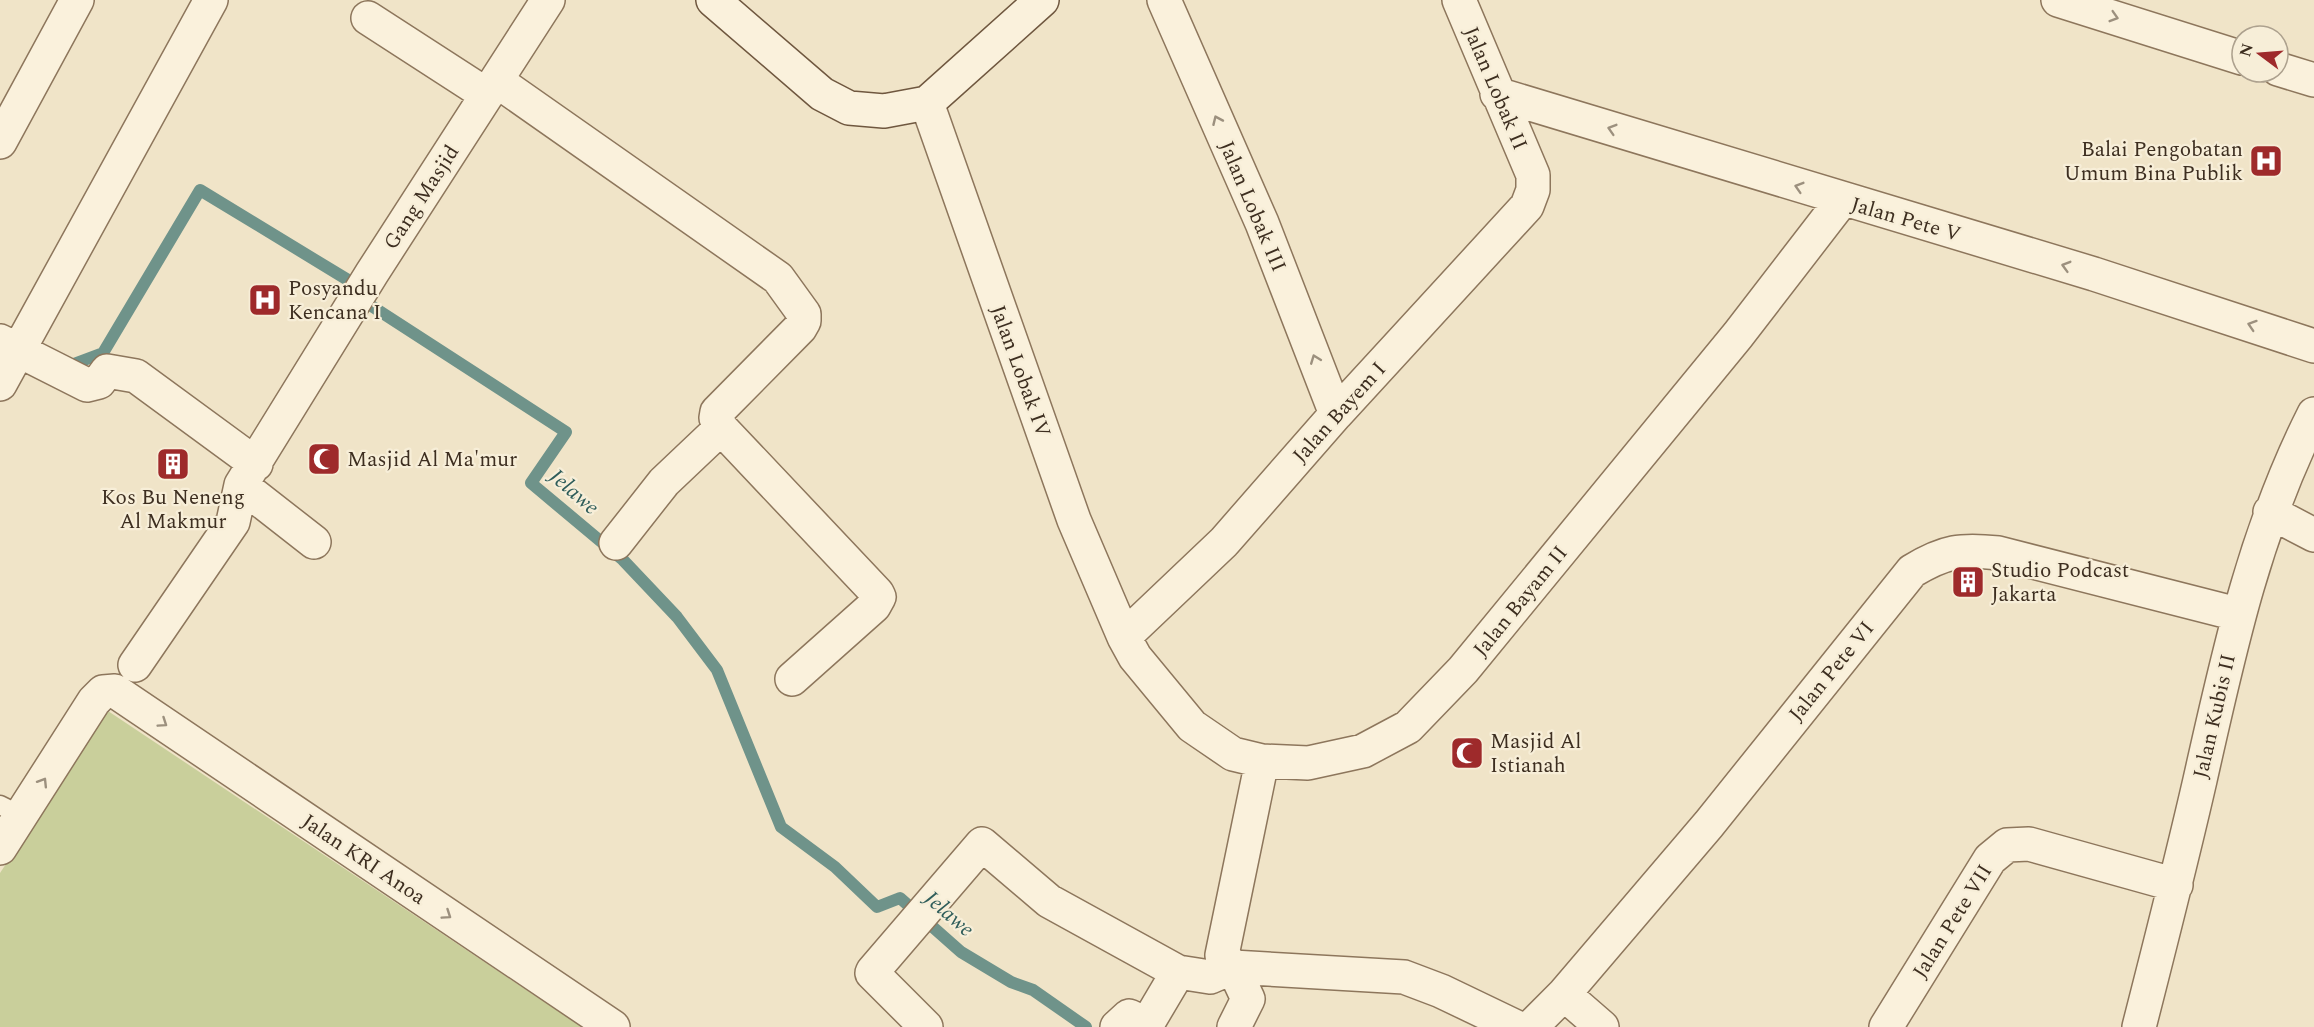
<svg xmlns="http://www.w3.org/2000/svg" width="2314" height="1027" font-family="Spectral,serif">
  <style>
    .green { fill: #c9cf9b }
    .lines { fill: none; stroke-linecap: round; stroke-linejoin: round }
    .stream { stroke: #6f938a; stroke-width: 12 }
    .lane-casing { stroke: #8d765c; stroke-width: 21 }
    .street-casing { stroke: #8d765c; stroke-width: 36 }
    .secondary-casing { stroke: #6f573f; stroke-width: 36 }
    .lane { stroke: #faf1dc; stroke-width: 18 }
    .street { stroke: #faf1dc; stroke-width: 33 }
    .secondary { stroke: #faf1dc; stroke-width: 33 }
    .oneway { stroke: #9c907e }
    .labels { text-anchor: middle; stroke-width: 4.5; stroke-linejoin: round; paint-order: stroke }
    .street-label { font-size: 21px; fill: #3d2e20; stroke: #f7eed8 }
    .poi-label { font-size: 21px; fill: #3d2e20; stroke: #f7eed8; text-anchor: start }
    .water-label { font-size: 22px; font-style: italic; fill: #2f5d5a; stroke: #f7eed8 }
  </style>
  <rect width="100%" height="100%" fill="#f0e4c8"/>
  <!-- green -->
  <path class="green" d="M108 711 582 1027H0V873Z"/>
  <g class="lines">
    <!-- stream -->
    <path class="stream" d="M64 361 71 365 103 353 200 190 348 280 370 305 566 432 531 483 623 560 677 617 717 670 781 827 835 867 877 907 900 898 961 952 1011 982 1033 990 1086 1027"/>
    <defs>
      <path id="lane" d="M0 805 22 816"/>
      <path id="street" d="M1164 0 1262 223 1336 414
        M2058 0 2242 58
        M368 18 487 95
        M2278 69 2314 80
        M497 81 778 278 804 314V321L800 328 717 412 716 418 721 428 877 593 879 597 874 606 792 679
        M1497 94 2094 274 2314 346
        M927 103 1074 520 1124 637 1135 657 1192 726 1233 754 1262 761 1308 763 1363 751 1408 727 1463 670 1738 335 1842 200
        M0 142 77 0
        M0 341 87 385 99 382 107 371 136 376 256 464
        M0 384 211 0
        M241 485 314 542
        M2270 512 2314 535
        M616 543 664 482 721 428
        M1124 637 1224 542 1336 414 1527 206 1533 190V175L1459 0
        M135 665 233 522 241 485 372 273 548 0
        M1262 761 1222 955 1233 967 1404 977 1441 991 1516 1027
        M0 848 94 701 103 692 115 691 613 1027
        M1564 994 1602 1027
        M926 1027 872 973 873 971 982 844 1049 901 1178 972 1210 977 1233 967 1248 999 1234 1027
        M1117 1027 1129 1016 1144 1023 1149 1021 1178 972
        M1531 1027 1564 994 1709 824 1912 571C1945 551 1961 549 1998 553L2237 614
        M1886 1027 1990 859 2007 845 2029 844 2176 885
        M2139 1027C2160 945 2181 863 2200 780 2229 651 2254 533 2314 414"/>
      <path id="secondary" d="M713 0 822 94 849 108 884 111 927 103 1042 0"/>
    </defs>
    <!-- lane casing -->
    <use href="#lane" class="lane-casing"/>
    <!-- street casing -->
    <use href="#street" class="street-casing"/>
    <!-- secondary casing -->
    <use href="#secondary" class="secondary-casing"/>
    <!-- lane -->
    <use href="#lane" class="lane"/>
    <!-- street -->
    <use href="#street" class="street"/>
    <!-- secondary -->
    <use href="#secondary" class="secondary"/>
  </g>
  <!-- one-way arrows -->
  <defs><path id="oneway-chevron" d="M-2-3.5L2.5 0L-2 3.5" fill="none" stroke-width="1.6" stroke-linecap="round" stroke-linejoin="round" transform="scale(1.5)"/></defs>
  <g class="oneway">
    <use href="#oneway-chevron" transform="translate(2114 17) rotate(17)"/>
    <use href="#oneway-chevron" transform="translate(1217 120) rotate(-114)"/>
    <use href="#oneway-chevron" transform="translate(1612 129) rotate(-163)"/>
    <use href="#oneway-chevron" transform="translate(1799 187) rotate(-163)"/>
    <use href="#oneway-chevron" transform="translate(2066 266) rotate(-164)"/>
    <use href="#oneway-chevron" transform="translate(2252 325) rotate(-162)"/>
    <use href="#oneway-chevron" transform="translate(1315 359) rotate(-111)"/>
    <use href="#oneway-chevron" transform="translate(163 723) rotate(34)"/>
    <use href="#oneway-chevron" transform="translate(43 782) rotate(-58)"/>
    <use href="#oneway-chevron" transform="translate(447 915) rotate(34)"/>
  </g>
  <!-- icons -->
  <defs>
    <symbol id="hospital-square" viewBox="-11 -11 22 22"><rect x="-9" y="-9" width="18" height="18" rx="4" fill="#9e2a2b" stroke="#f7eed8"/><path d="M-5-5h3v3.5h4V-5h3V5h-3V1.5h-4V5h-3Z" fill="#fff"/></symbol>
    <symbol id="mosque-square" viewBox="-11 -11 22 22"><rect x="-9" y="-9" width="18" height="18" rx="4" fill="#9e2a2b" stroke="#f7eed8"/><path d="M3.5-4.9A6 6 0 1 0 3.5 4.9A5 5 0 1 1 3.5-4.9Z" fill="#fff"/></symbol>
    <symbol id="building-square" viewBox="-11 -11 22 22"><rect x="-9" y="-9" width="18" height="18" rx="4" fill="#9e2a2b" stroke="#f7eed8"/><path d="M-4-6H4V6H1V3H-1V6H-4ZM-2.5-4.3h1.7v1.8h-1.7ZM.8-4.3h1.7v1.8H.8ZM-2.5-1h1.7V.8h-1.7ZM.8-1h1.7V.8H.8Z" fill="#fff"/></symbol>
  </defs>
  <g fill-rule="evenodd">
    <use href="#hospital-square" x="2247" y="142" width="38" height="38"/>
    <use href="#hospital-square" x="246" y="281" width="38" height="38"/>
    <use href="#mosque-square" x="305" y="440" width="38" height="38"/>
    <use href="#building-square" x="154" y="445" width="38" height="38"/>
    <use href="#building-square" x="1949" y="563" width="38" height="38"/>
    <use href="#mosque-square" x="1448" y="734" width="38" height="38"/>
  </g>
  <g class="labels">
    <!-- street labels -->
    <g class="street-label">
      <text transform="translate(1496 88) rotate(67)" y="7">Jalan Lobak II</text>
      <text transform="translate(421 197) rotate(-57)" y="7">Gang Masjid</text>
      <text transform="translate(1253 206) rotate(67)" y="7">Jalan Lobak III</text>
      <text transform="translate(1906 219) rotate(16)" y="7">Jalan Pete V</text>
      <text transform="translate(1021 371) rotate(70)" y="7">Jalan Lobak IV</text>
      <text transform="translate(1339 412) rotate(-48)" y="7">Jalan Bayem I</text>
      <text transform="translate(1520 601) rotate(-51)" y="7">Jalan Bayam II</text>
      <text transform="translate(1831 671) rotate(-51)" y="7">Jalan Pete VI</text>
      <text transform="translate(2214 716) rotate(-77)" y="7">Jalan Kubis II</text>
      <text transform="translate(364 859) rotate(34)" y="7">Jalan KRI Anoa</text>
      <text transform="translate(1952 921) rotate(-58)" y="7">Jalan Pete VII</text>
    </g>
    <!-- poi labels -->
    <g class="poi-label">
      <text x="2243" y="156" text-anchor="end">Balai Pengobatan<tspan x="2243" dy="24">Umum Bina Publik</tspan></text>
      <text x="288" y="295">Posyandu<tspan x="288" dy="24">Kencana I</tspan></text>
      <text x="347" y="466">Masjid Al Ma'mur</text>
      <text x="173" y="504" text-anchor="middle">Kos Bu Neneng<tspan x="173" dy="24">Al Makmur</tspan></text>
      <text x="1991" y="577">Studio Podcast<tspan x="1991" dy="24">Jakarta</tspan></text>
      <text x="1490" y="748">Masjid Al<tspan x="1490" dy="24">Istianah</tspan></text>
    </g>
    <!-- water labels -->
    <g class="water-label">
      <text transform="translate(575 491) rotate(41)" y="8">Jelawe</text>
      <text transform="translate(950 913) rotate(41)" y="8">Jelawe</text>
    </g>
  </g>
  <!-- north arrow -->
  <g transform="translate(2260 54) rotate(286)"><circle r="28" fill="#f7eed8" stroke="#ada18e" stroke-width="1.5"/>
  <path d="M0-4.5L10 22L0 15L-10 22Z" fill="#9e2a2b"/>
  <text y="-9" font-size="16" font-weight="bold" text-anchor="middle" fill="#3d2e20">N</text>
  </g>
</svg>
